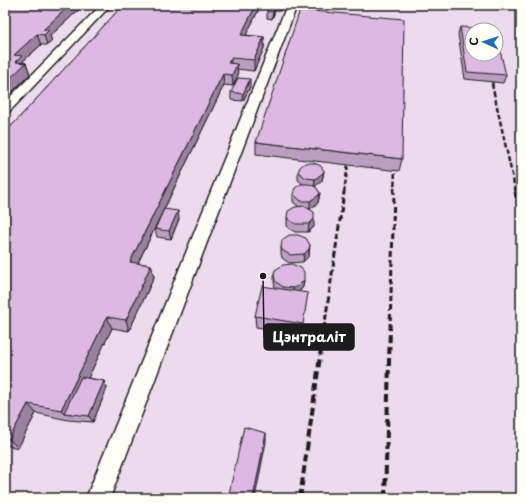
<svg xmlns="http://www.w3.org/2000/svg" width="526" height="503" font-family="'Playpen Sans',sans-serif">
  <style>
    .built { fill: #ecdaed; fill-rule: evenodd }
    .lines { fill: none; stroke-linecap: round; stroke-linejoin: round }
    .minor-casing { stroke: #1c1c1c; stroke-width: 3 }
    .minor { fill: #fdfcf7; fill-rule: evenodd }
    .rail-far3 { stroke: #1c1c1c; stroke-width: 2; stroke-dasharray: 3.5 2; stroke-linecap: butt }
    .rail-far2 { stroke: #1c1c1c; stroke-width: 2.5; stroke-dasharray: 5 2.5; stroke-linecap: butt }
    .rail-far1 { stroke: #1c1c1c; stroke-width: 3; stroke-dasharray: 6 3; stroke-linecap: butt }
    .rail { stroke: #1c1c1c; stroke-width: 4; stroke-dasharray: 8 4; stroke-linecap: butt }
    .wall { fill: #bd9ec3; stroke: #1c1c1c }
    .shaded-wall { fill: #9a819f; stroke: #1c1c1c }
    .building { fill: #dcb8e3; stroke: #1c1c1c }
    .leader { fill: none; stroke: #1c1c1c; stroke-width: 1.5 }
    .callout-dot { fill: #1c1c1c; stroke: #fdfcf7; stroke-width: 1.5 }
    .callout { fill: #1c1c1c; stroke: #1c1c1c; stroke-width: 1.5 }
    .callout-label { font-size: 14px; text-anchor: middle; font-weight: bold; fill: #fff }
  </style>
  <rect width="100%" height="100%" fill="#f3e8f1"/>
  <filter id="ink" filterUnits="userSpaceOnUse"><feTurbulence type="fractalNoise" baseFrequency=".025" numOctaves="2"/><feDisplacementMap in="SourceGraphic" scale="8" xChannelSelector="R" yChannelSelector="G"/><feConvolveMatrix kernelMatrix="1 2 1 2 8 2 1 2 1" color-interpolation-filters="sRGB"/></filter>
  <g filter="url(#ink)">
    <!-- built -->
    <path class="built" d="M5 5H521V498H5ZM472 30H496V54H472Z"/>
    <g class="lines">
      <defs>
        <path id="minor" d="M101 5H111L9 112 5 113V102Z
          M287 5H297L110 498H86Z"/>
      </defs>
      <!-- minor casing -->
      <use href="#minor" class="minor-casing"/>
      <!-- minor -->
      <use href="#minor" class="minor"/>
      <!-- rail-far3 -->
      <path class="rail-far3" d="M492 82 493 85"/>
      <!-- rail-far2 -->
      <path class="rail-far2" d="M492 84 516 193
        M344 193 348 164
        M394 193 395 170"/>
      <!-- rail-far1 -->
      <path class="rail-far1" d="M515 192 521 218
        M324 329 344 192
        M390 329 394 192"/>
      <!-- rail -->
      <path class="rail" d="M300 498 324 328
        M385 498 390 328"/>
    </g>
    <!-- wall -->
    <path class="wall" d="M5 5H84L50 36 52 41 47 45H41L23 61 24 63H26L30 74 5 99Z
      M123 5H261L246 35 264 37V48L254 71 237 69 238 75 233 86 224 85 138 263 151 265 154 277 129 331 112 328 88 378 104 381 107 388 93 422 68 420 36 413 18 448 5 445V133Z
      M269 5H282L280 11H275L272 19 267 18V11Z
      M512 5H521V7L513 6Z
      M521 15V32L518 22Z
      M460 27 506 75 503 83 465 79 458 34Z
      M250 87 243 101 231 100V92Z
      M256 142 402 159 399 171 256 154Z
      M324 171 322 181 315 186 320 193 318 203 310 209H308L314 227 308 232H295L288 228 287 225V217L298 206 293 202V194L303 184 298 180V172Z
      M179 219 171 239 157 237 155 229Z
      M310 245 309 256 303 262 289 263 282 258 281 254V247Z
      M274 273 304 280 303 287 299 292 306 304 301 334 256 327 255 316 275 288 274 281Z"/>
    <!-- shaded-wall -->
    <path class="shaded-wall" d="M70 5H84L50 36 52 41 47 45 44 35 43 30Z
      M256 5H261L241 45V35Z
      M275 5V11L272 19 273 12Z
      M280 5H282L280 11Z
      M37 34 41 45 23 61 25 64 26 63 30 74 5 99V83L14 55Z
      M264 37V48L254 71V60Z
      M231 58V69L228 63Z
      M237 64 238 75 233 86 232 75Z
      M223 74 224 85 133 273 130 262Z
      M250 79V87L243 101V94Z
      M324 171 322 181 314 187 315 179Z
      M320 193 318 203 310 209V201Z
      M178 211 179 219 171 239 169 231Z
      M314 219V227L308 232 309 224Z
      M309 249V256L303 262 304 254Z
      M151 265 154 277 129 331 126 320Z
      M304 280 303 287 297 294 293 295V288Z
      M107 317 112 328 71 414 64 413 61 410Z
      M104 381 107 388 93 422 89 416Z
      M28 404 36 413 18 448 9 439Z
      M266 433V442L255 498H253Z"/>
    <!-- building -->
    <path class="building" d="M5 5H70L43 30H49L44 35 37 34 14 55 22 56 16 62 26 63 5 83Z
      M123 5H256L241 35 264 37 254 60 231 58 228 63 237 64 232 75 223 74 130 262 151 265 126 320 107 317 61 410 28 404 9 439 5 438V133Z
      M269 5H275L273 12 267 11Z
      M300 10 404 19 402 159 256 142Z
      M460 27 495 29V30H472V54H496V34L506 75 467 72Z
      M238 78 250 79 243 94 231 92Z
      M305 163H314L321 166 324 171 323 173 315 179 306 178 298 172 300 167Z
      M301 184H309L316 187 320 193 319 195 310 201H301L293 194 295 188Z
      M304 206 314 212V219L309 224H296L289 220 287 217 288 211 295 207Z
      M164 209 178 211 169 231 155 229Z
      M289 235H298L306 238 310 245 309 249 304 254 290 255 282 250 281 247 282 240Z
      M292 264 301 268 304 272V280L298 286 293 288 283 287 275 281 274 273 275 270 283 265Z
      M262 286 308 293 303 324 255 316Z
      M81 377 104 381 89 416 64 413Z
      M244 427 266 433 253 498H228Z"/>
  </g>
  <!-- callouts -->
  <path class="leader" d="M263 276L264 337"/>
  <circle class="callout-dot" cx="263" cy="276" r="4"/>
  <rect class="callout" x="264" y="324" width="90" height="26" rx="4"/>
  <g class="callout-label">
    <text x="309" y="342">Цэнтраліт</text>
  </g>
  <!-- margin -->
  <rect width="526" height="503" fill="none" stroke="#fdfcf7" stroke-width="20"/>
  <rect x="10" y="10" width="506" height="483" fill="none" stroke="#1c1c1c" stroke-width="1.5" filter="url(#ink)"/>
  <!-- north arrow -->
  <g transform="translate(484 42) rotate(273)"><circle r="19" fill="#fdfcf7" stroke="#a3a29f"/>
  <path d="M0-3L7 15L0 10L-7 15Z" fill="#1f6fb2"/>
  <text y="-6" font-size="11" font-weight="bold" text-anchor="middle" fill="#1c1c1c">С</text>
  </g>
</svg>
